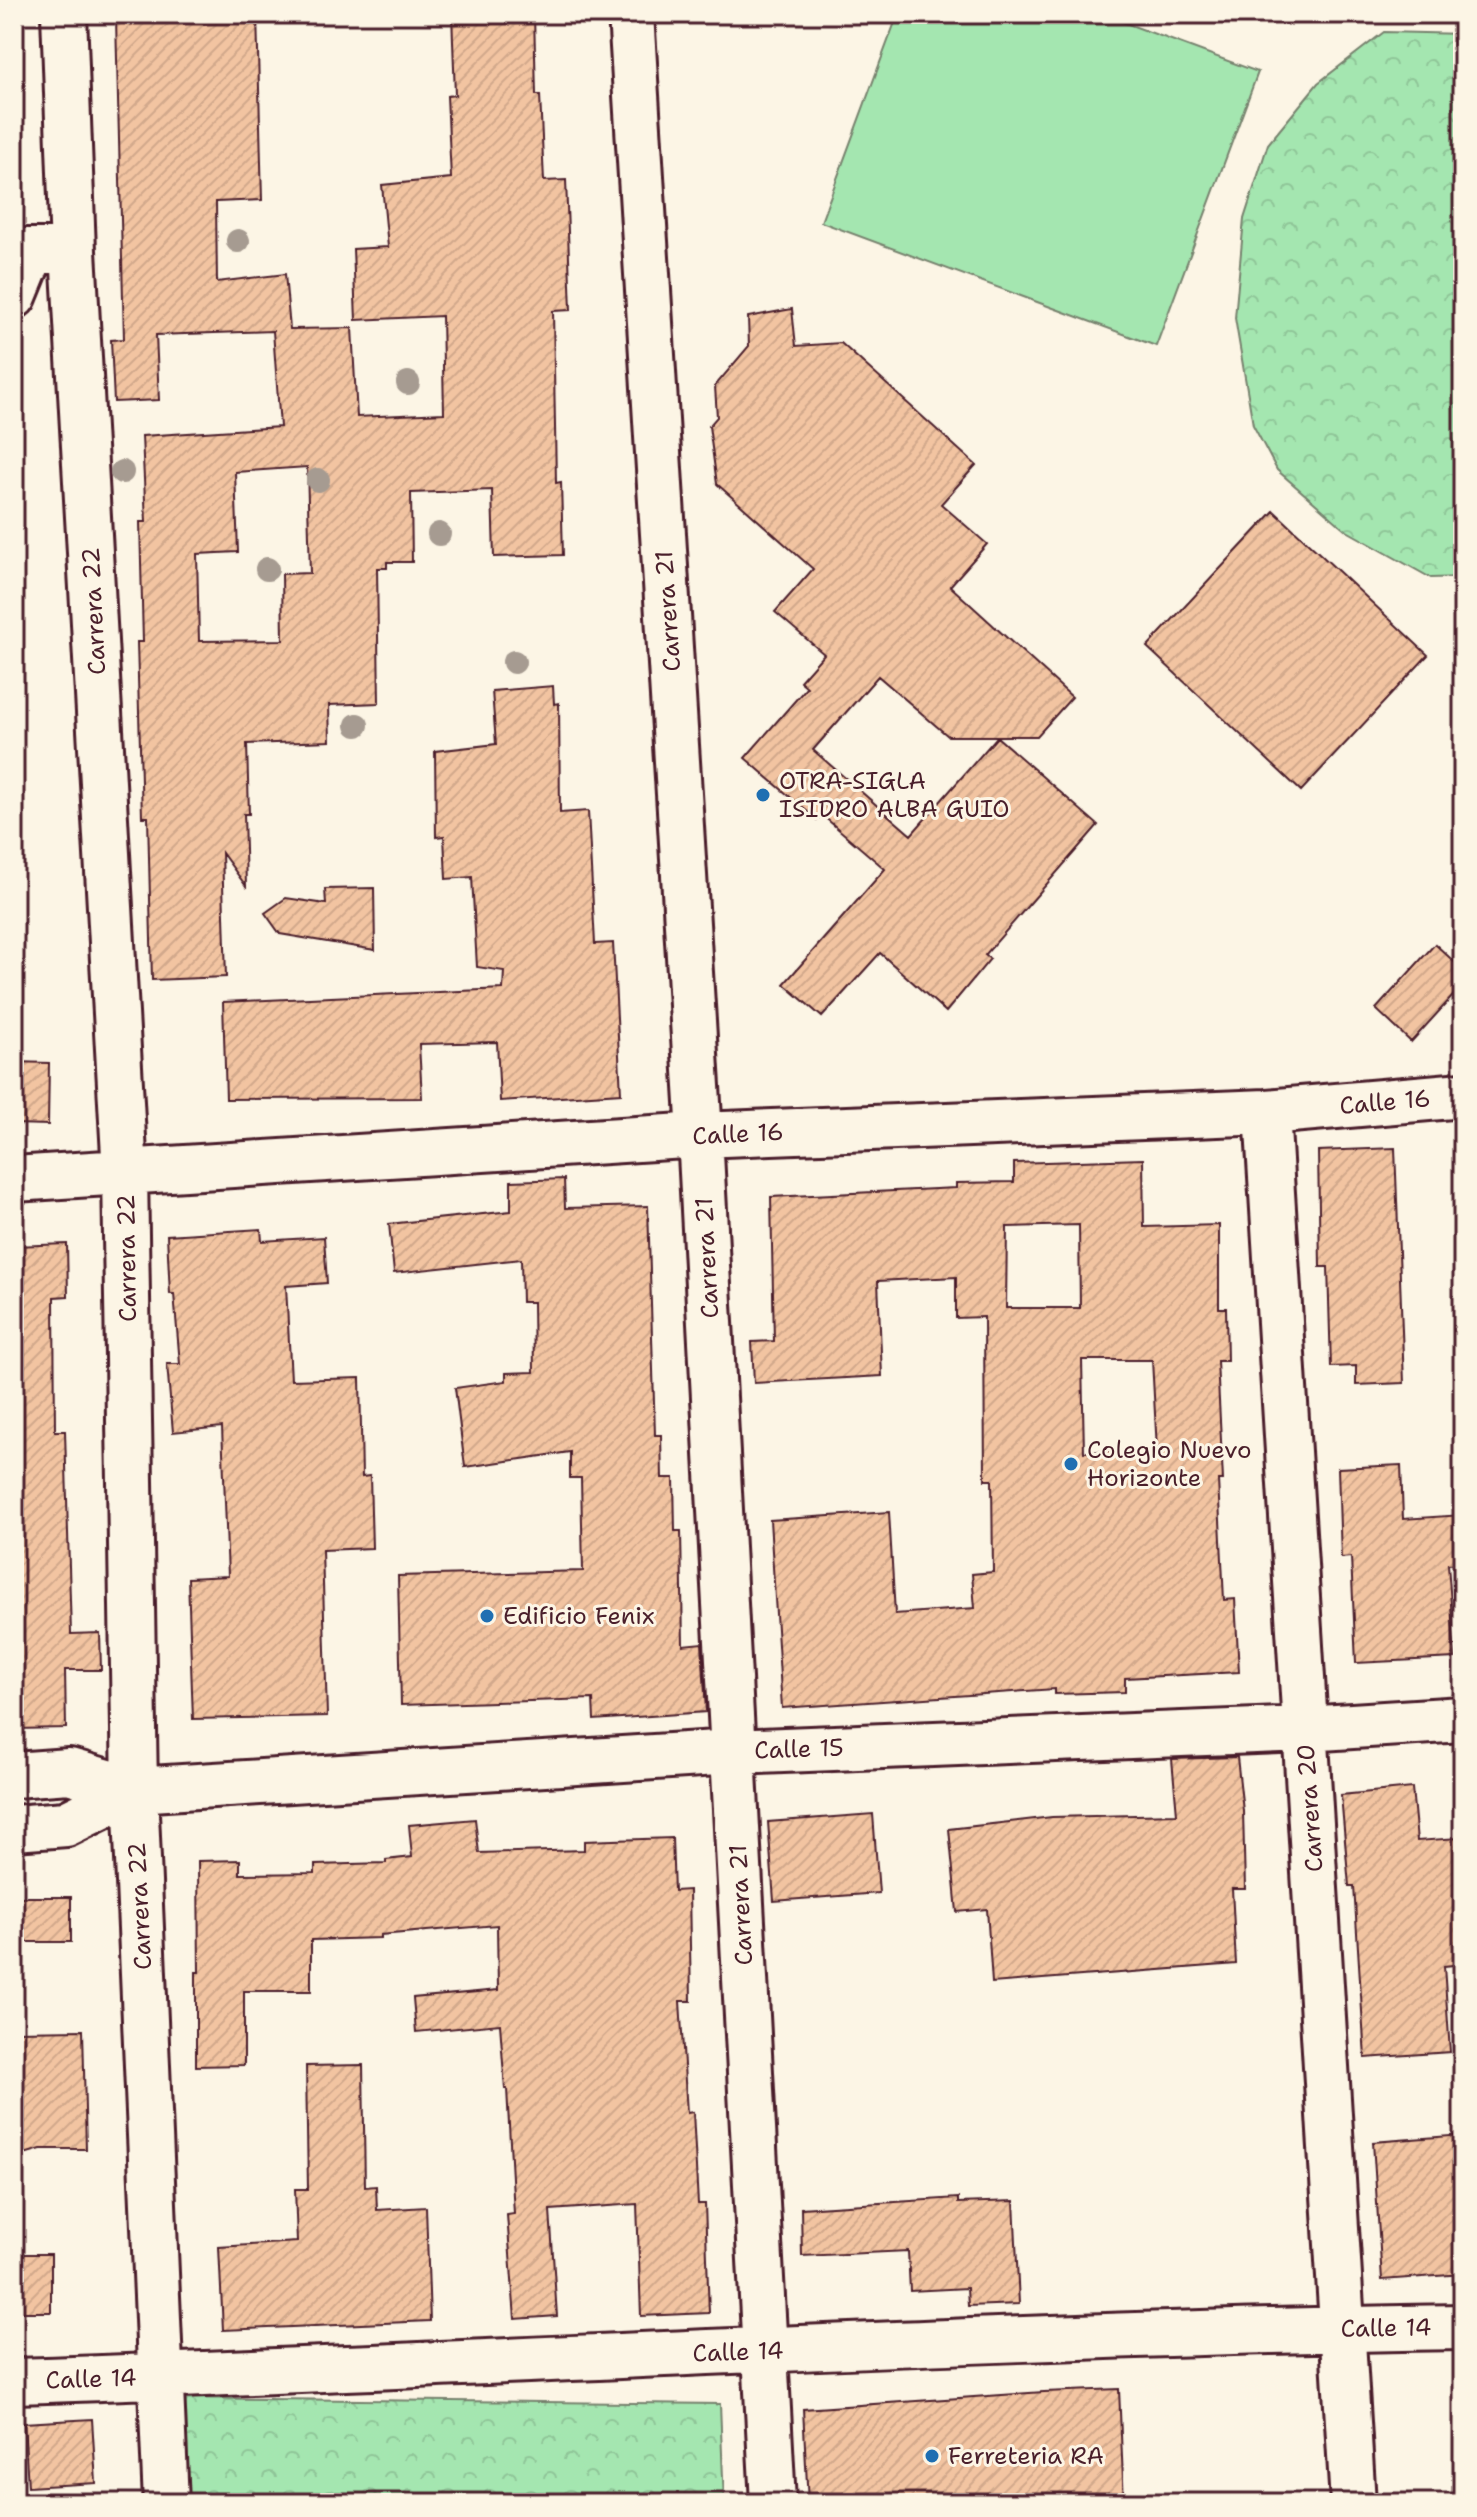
<svg xmlns="http://www.w3.org/2000/svg" width="1477" height="2517" font-family="'Shantell Sans',sans-serif">
  <style>
    .forest { fill: url(#forest-crowns); stroke: #77826e; stroke-width: 2 }
    .pitch { fill: #a4e6b0; stroke: #77826e; stroke-width: 2 }
    .building { fill: url(#building-hatch); stroke: #4a1f2b; stroke-width: 2; fill-rule: evenodd }
    .lines { fill: none; stroke-linecap: round; stroke-linejoin: round }
    .street-casing { stroke: #4a1f2b; stroke-width: 50 }
    .street { stroke: #fcf5e5; stroke-width: 44 }
    .tree { fill: #a69b91 }
    .poi-dot { fill: #1f6fb2; stroke: #fcf5e5; stroke-width: 3 }
    .labels { text-anchor: middle; stroke-width: 6; stroke-linejoin: round; paint-order: stroke }
    .street-label { font-size: 24px; fill: #4a1f2b; stroke: #fcf5e5 }
    .poi-label { font-size: 24px; fill: #4a1f2b; stroke: #fcf5e5; text-anchor: start }
  </style>
  <defs>
    <pattern id="forest-crowns" width="20" height="18" patternUnits="userSpaceOnUse" patternTransform="scale(2)"><rect width="20" height="18" fill="#a4e6b0"/><path d="M2 6a3 3 0 1 1 6 0M12 15a3 3 0 1 1 6 0" fill="none" stroke="#8fc598"/></pattern>
    <pattern id="building-hatch" width="6" height="6" patternUnits="userSpaceOnUse" patternTransform="scale(2)"><rect width="6" height="6" fill="#f2c4a1"/><path d="M-1 1l2-2M0 6l6-6M5 7l2-2" fill="none" stroke="#d1a88b"/></pattern>
  </defs>
  <rect width="100%" height="100%" fill="#fcf5e5"/>
  <filter id="ink" filterUnits="userSpaceOnUse"><feTurbulence type="fractalNoise" baseFrequency=".0125" numOctaves="2"/><feDisplacementMap in="SourceGraphic" scale="16" xChannelSelector="R" yChannelSelector="G"/><feConvolveMatrix kernelMatrix="1 2 1 2 8 2 1 2 1" color-interpolation-filters="sRGB"/></filter>
  <g filter="url(#ink)">
    <!-- forest -->
    <path class="forest" d="M1384 32 1463 34V577L1431 578 1347 531 1277 470 1253 425 1235 318 1244 219 1268 144 1318 83Z
      M176 2398 720 2404 724 2503H181Z"/>
    <!-- pitch -->
    <path class="pitch" d="M898 14H1101L1258 72 1156 346 821 222Z"/>
    <!-- building -->
    <path class="building" d="M148 14H257L262 200 216 202 217 282 285 274 290 329 352 328 357 417 444 413 442 316 356 320 353 249 388 247 382 185 451 178 447 96 455 95 452 14H534L536 95H540L544 181 566 180 571 310 553 311 556 483 561 482 563 555 494 557 492 490 411 493 412 562H387V568H377L379 703 329 705 330 741 247 744 249 814H244L246 886 222 853 226 977 152 980 148 817H142L137 642H143L140 522H146L142 436 280 427 273 331 156 335 159 400 114 402 111 340 124 339 116 19 149 18ZM307 467 310 573 282 574 283 640 199 641 197 554 238 552 235 472Z
      M792 309 796 346 841 343 976 465 941 504 987 544 950 586 1072 697 1037 736H948L878 676 813 750 911 835 997 737 1098 825 985 955 990 959 946 1012 880 953 822 1017 784 984 885 869 822 815 817 820 745 758 807 687 800 681 824 654 775 612 813 569 717 484 709 426 717 417 715 386 749 346 748 317Z
      M1274 511 1428 655 1301 791 1147 647Z
      M553 686 554 704 559 703 560 813 588 811 595 944 613 943 621 1093 500 1101 497 1042 419 1044 422 1098 226 1099 223 1002 503 989 504 971 477 967 472 877 446 879 444 836 436 837 435 751 496 744 492 691Z
      M374 888 375 950 280 934 265 913 286 898 326 904 325 889Z
      M1435 944 1463 970V985L1411 1042 1376 1009Z
      M14 1062 49 1063 48 1125 14 1124Z
      M1395 1148 1404 1383 1356 1385V1366L1331 1367 1328 1267H1320L1318 1151Z
      M1143 1159 1144 1227 1219 1225V1308H1226L1227 1361H1217L1223 1480H1218L1224 1600 1235 1599 1239 1672 1125 1678V1692L1055 1694V1689L782 1708 770 1520 889 1512 895 1614 975 1608 972 1574 993 1572 992 1480H985L984 1317 956 1318V1277L878 1281 882 1376 754 1383 752 1342 774 1341 771 1197 956 1188V1183L1014 1182V1163ZM1079 1225 1080 1308H1006L1007 1227ZM1082 1360H1152L1157 1450 1084 1452Z
      M564 1179 565 1208 648 1206 655 1435H661L662 1478H674L675 1531H681L683 1645 702 1643 706 1712 594 1720 593 1699 401 1705 398 1576 583 1571 581 1478H570V1452L465 1467 455 1388 506 1381V1373L534 1372 533 1302H522L521 1259 394 1273 389 1224 511 1211V1181Z
      M261 1229 262 1241 324 1237 327 1283 286 1286 291 1380 360 1378 362 1477 370 1476 372 1548 322 1550 327 1716 193 1719 188 1578 228 1576 222 1427 173 1432 167 1364H180L174 1294H170L167 1235Z
      M67 1244 68 1296 54 1297 55 1431H65L71 1634 100 1633 101 1670H65L66 1728 14 1729V1246Z
      M1401 1465 1403 1519 1463 1515V1563L1448 1564 1455 1658 1356 1663 1351 1557 1341 1558 1338 1468Z
      M1237 1757 1243 1811 1245 1889H1232L1236 1964 992 1983 987 1909 957 1912 949 1829 1052 1817 1177 1814 1172 1759Z
      M1412 1788 1417 1841 1458 1838 1463 1894V1964L1444 1966 1450 2052 1365 2058 1354 1886H1349L1341 1795Z
      M873 1814 879 1893 774 1901 768 1822Z
      M475 1819 479 1853 584 1850V1841L672 1838 674 1891 689 1890 691 2001H680L687 2113 693 2112 698 2204H705L709 2313 641 2316 637 2204 550 2210 557 2316 515 2319 507 2215 514 2214 507 2089H505L500 2024 416 2032 413 1998 498 1990 497 1925 380 1935V1938L311 1940V1991H244V2065L196 2066V1972H199L198 1861 240 1860V1874L315 1873V1865L386 1863V1860L412 1857 409 1825Z
      M14 1897H71V1942H14Z
      M83 2030 86 2149H41L14 2157V2031Z
      M363 2065 365 2187 376 2186 377 2210 426 2207 430 2321 223 2330 219 2247 297 2242 295 2189H308L306 2066Z
      M1463 2135V2274L1382 2280 1373 2142Z
      M958 2198V2203L1014 2201 1019 2304 968 2306 967 2288 910 2291 908 2251 802 2256 801 2208Z
      M14 2254H51V2312H14Z
      M1119 2389 1124 2503H808L803 2409 1044 2392Z
      M92 2419 96 2483 28 2487 24 2423Z"/>
    <g class="lines">
      <defs>
        <path id="street" d="M64 14 73 251 125 1173 135 1790 166 2503
          M631 14 700 1135 773 2503
          M14 251H73
          M14 296 32 252
          M1267 1112 1353 2503
          M14 1179 700 1135 1267 1112 1463 1095
          M14 1775 69 1771 135 1790 733 1752 1305 1729 1463 1719
          M14 1828 66 1824 135 1790
          M14 2381C497 2365 980 2334 1463 2327"/>
      </defs>
      <!-- street casing -->
      <use href="#street" class="street-casing"/>
      <!-- street -->
      <use href="#street" class="street"/>
    </g>
    <!-- trees -->
    <g class="tree">
      <circle cx="238" cy="241" r="12"/>
      <circle cx="408" cy="383" r="12"/>
      <circle cx="122" cy="472" r="12"/>
      <circle cx="318" cy="480" r="12"/>
      <circle cx="439" cy="534" r="12"/>
      <circle cx="267" cy="569" r="12"/>
      <circle cx="514" cy="662" r="12"/>
      <circle cx="357" cy="725" r="12"/>
    </g>
  </g>
  <!-- markers -->
  <g class="poi-dot">
    <circle cx="763" cy="795" r="8"/>
    <circle cx="1071" cy="1464" r="8"/>
    <circle cx="487" cy="1616" r="8"/>
    <circle cx="932" cy="2456" r="8"/>
  </g>
  <g class="labels">
    <!-- street labels -->
    <g class="street-label">
      <text transform="translate(94 611) rotate(-93)" y="8">Carrera 22</text>
      <text transform="translate(668 611) rotate(-94)" y="8">Carrera 21</text>
      <text transform="translate(1385 1102) rotate(-5)" y="8">Calle 16</text>
      <text transform="translate(738 1134) rotate(-3)" y="8">Calle 16</text>
      <text transform="translate(127 1258) rotate(-91)" y="8">Carrera 22</text>
      <text transform="translate(707 1258) rotate(-93)" y="8">Carrera 21</text>
      <text transform="translate(799 1749) rotate(-2)" y="8">Calle 15</text>
      <text transform="translate(1310 1808) rotate(-94)" y="8">Carrera 20</text>
      <text transform="translate(741 1905) rotate(-93)" y="8">Carrera 21</text>
      <text transform="translate(140 1906) rotate(-93)" y="8">Carrera 22</text>
      <text transform="translate(1386 2328) rotate(-1)" y="8">Calle 14</text>
      <text transform="translate(738 2352) rotate(-2)" y="8">Calle 14</text>
      <text transform="translate(91 2379) rotate(-2)" y="8">Calle 14</text>
    </g>
    <!-- poi labels -->
    <g class="poi-label">
      <text x="779" y="789">OTRA-SIGLA<tspan x="779" dy="28">ISIDRO ALBA GUIO</tspan></text>
      <text x="1087" y="1458">Colegio Nuevo<tspan x="1087" dy="28">Horizonte</tspan></text>
      <text x="503" y="1624">Edificio Fenix</text>
      <text x="948" y="2464">Ferreteria RA</text>
    </g>
  </g>
  <!-- margin -->
  <rect width="1477" height="2517" fill="none" stroke="#fcf5e5" stroke-width="48"/>
  <rect x="24" y="24" width="1429" height="2469" fill="none" stroke="#4a1f2b" stroke-width="3" filter="url(#ink)"/>
</svg>
